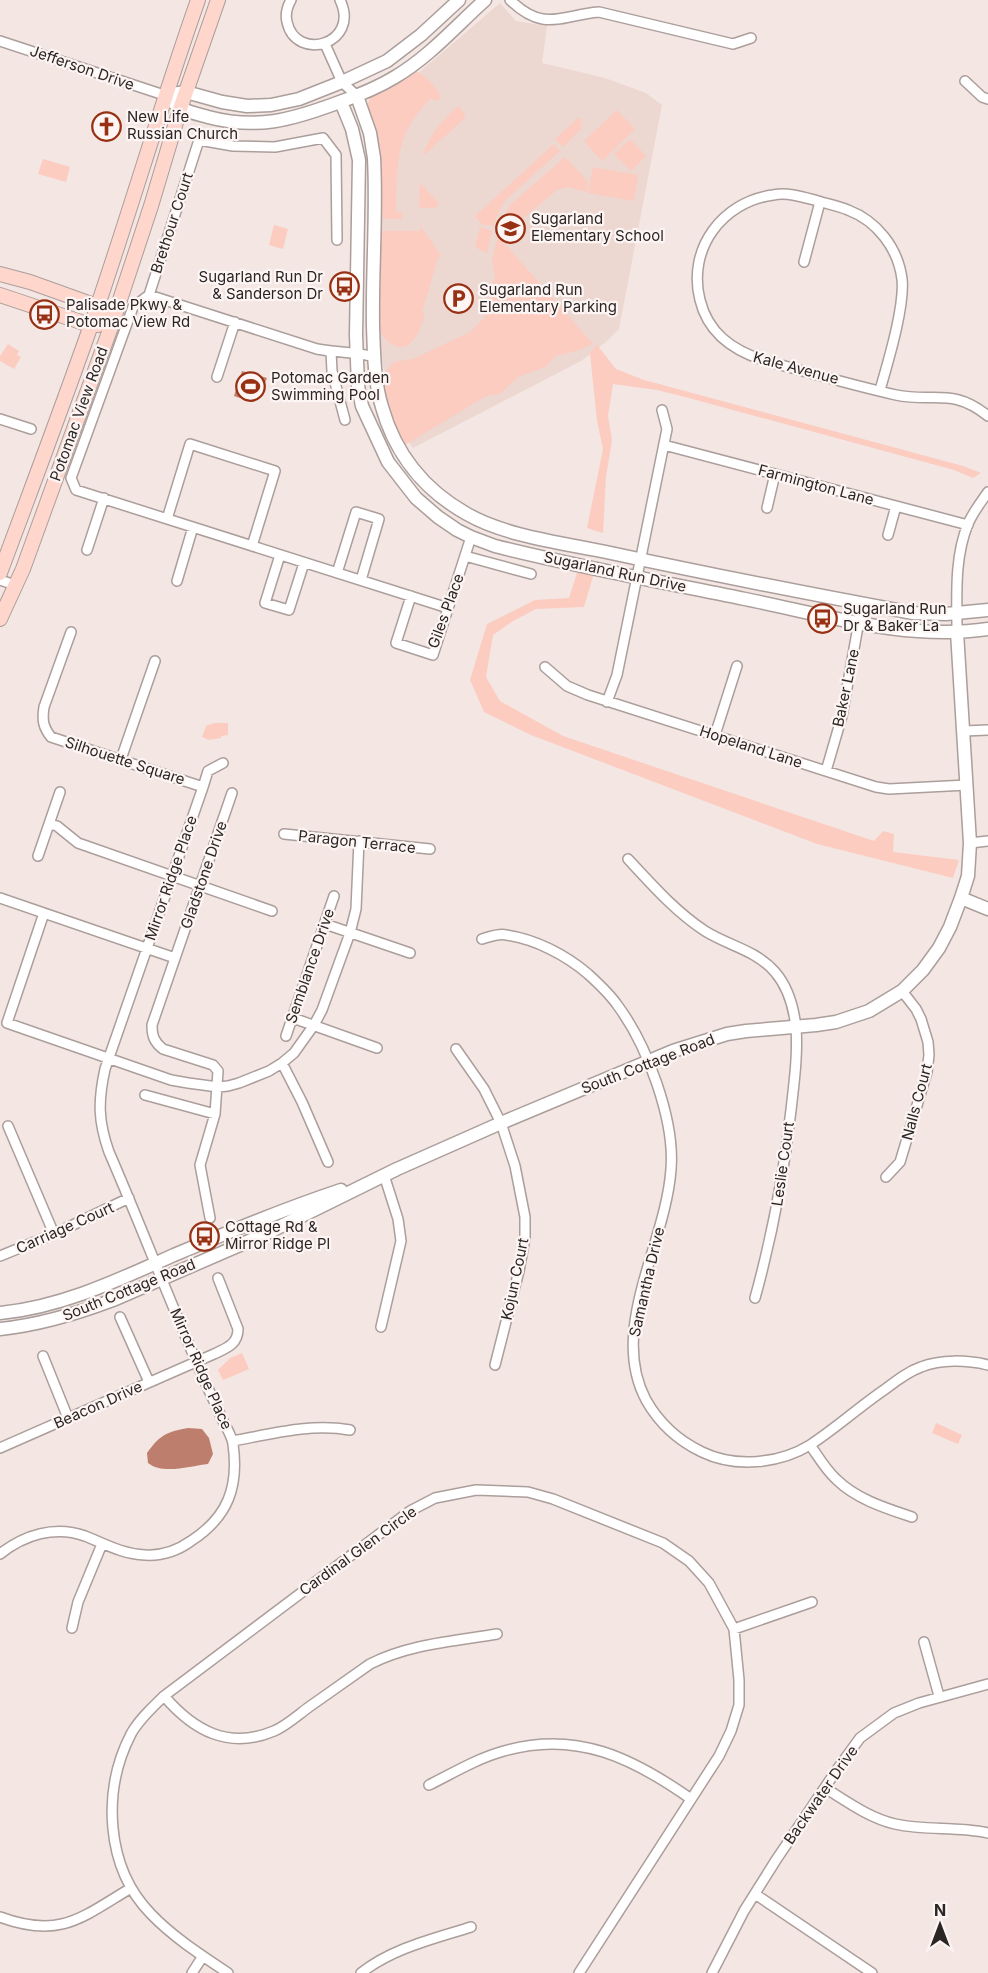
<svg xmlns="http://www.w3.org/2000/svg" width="988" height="1973" font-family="Inter,sans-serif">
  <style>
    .built { fill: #edd7d1 }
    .green { fill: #fbccbf }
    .water { fill: #bd7e6d }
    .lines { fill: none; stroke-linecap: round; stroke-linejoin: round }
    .minor-casing { stroke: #ab9e9b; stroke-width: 12 }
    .tertiary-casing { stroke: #ab9e9b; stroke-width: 15 }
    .secondary-casing { stroke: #ab9e9b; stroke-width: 16 }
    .minor { stroke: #fff; stroke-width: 9 }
    .tertiary { stroke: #fff; stroke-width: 12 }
    .secondary { stroke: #fed6cc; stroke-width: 14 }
    .labels { text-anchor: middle; stroke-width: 4.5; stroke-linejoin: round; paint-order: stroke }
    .street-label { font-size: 15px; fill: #2b2625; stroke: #fdf5f3 }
    .poi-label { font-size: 15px; fill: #2b2625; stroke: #fdf5f3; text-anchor: start }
  </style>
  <rect width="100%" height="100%" fill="#f4e6e3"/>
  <!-- built -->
  <path class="built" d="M500 3 516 21 547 26 542 63 605 78 646 93 662 105 619 329 607 341 581 361 413 448 402 432 394 413 381 357V248L383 192 416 75Z"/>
  <!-- green -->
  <path class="green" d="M416 71C426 77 437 87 441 97L438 101 431 98C395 134 397 164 396 212H401L403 216 401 219H384L379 213 367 105 371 96 395 85Z
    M458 106 465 114V118L423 156C429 135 442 121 458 106Z
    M617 110 635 129 602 161 584 141Z
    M578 118 581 119V129L563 147 555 139Z
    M630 139 646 156 631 171 614 154Z
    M554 144 560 151 508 198 502 205 493 226 481 224 475 216Z
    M565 157 586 179 588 183 587 192 567 187 557 190 510 229 508 239 499 230 510 205Z
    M43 159 70 167 66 182 38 174Z
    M593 167 638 175 634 201 588 193Z
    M420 183 439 203 435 208H419Z
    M274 225 288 229 283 249 269 245Z
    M420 226 441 255 437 261 422 313 425 314C418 340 403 364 380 332V231H420Z
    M480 227 492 231 487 253 475 247Z
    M498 236 593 344 579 350 556 356 545 367 518 377 500 394 486 396 405 445C393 423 384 400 382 375L394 362 413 359 470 332 484 318 495 275 492 259Z
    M8 344 19 351 17 355 21 357 14 369 0 361V356Z
    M597 345 616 369 644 380 963 466 981 473 973 478 954 470 689 398 657 390 613 384 608 416 612 440 606 477 603 533 587 528 603 449 597 421 590 353Z
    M578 570 594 573 584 607 536 609 513 621 493 635 486 677 500 701 563 736 874 841 883 831 894 834 893 852 959 860 953 878 817 844 531 735 484 712 470 680 487 624 535 600 569 598Z
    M214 723H228V735L221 736V738L209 740 202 737 206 726Z
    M242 1353 249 1369 223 1380 218 1370 230 1358Z
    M936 1423 962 1435 958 1444 932 1433Z"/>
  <!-- water -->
  <path class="water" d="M242 371 267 378 260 394 246 390 243 399 234 396Z
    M188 1428 202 1429 209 1438 213 1454 208 1464C190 1466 163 1475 148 1463L147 1453C160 1435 166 1432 188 1428Z"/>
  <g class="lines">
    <defs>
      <path id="minor" d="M291 0C287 7 285 14 287 22 296 63 361 44 340 0
        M510 0C544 33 561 15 599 12L733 44 751 38
        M0 41 164 95
        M325 44 342 82 357 96
        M965 81 982 97 988 99
        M337 240 336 155 323 138 275 147 233 146 199 140 149 295 133 307 71 478 76 490 448 608
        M804 262 820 202
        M149 295 317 349C337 353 355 351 374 357
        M331 352 332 371 345 420
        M217 377 235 322
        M880 390C888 362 905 306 902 279 898 248 877 221 848 210 839 206 828 204 818 201 803 197 788 192 773 195 722 202 687 249 700 300 708 333 732 350 763 360 807 372 851 385 896 395 934 403 952 387 988 416
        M0 419 31 429
        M664 445 968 525
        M767 508 775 474
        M167 519 190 444 275 471 252 546
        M888 535 896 506
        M87 550 104 498
        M280 555 265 603 289 610 304 563
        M465 556 531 574
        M337 573 356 512 379 519 361 580
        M0 580 15 585
        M177 581 193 527
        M411 596 396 643 433 655 471 537
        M71 632 44 707C42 720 43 727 51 737L203 787
        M957 632C957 597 954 558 968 524 973 512 981 502 988 492
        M545 667 567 686 588 695 876 787 889 789 967 785
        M607 702 617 675 667 429 662 410
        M964 731 988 730
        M715 735 737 666
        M121 759 155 661
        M826 771 842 716 862 604
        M49 824 57 826 78 843 272 911
        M284 834 430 849
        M970 843 988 841
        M38 856 60 792
        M628 859C652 885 676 912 705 931 729 946 756 950 775 972 788 987 794 1009 796 1028 798 1055 794 1083 791 1110 784 1174 772 1236 755 1298
        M0 898 175 958
        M44 913 7 1023 171 1080 188 1083 218 1087 228 1086 239 1083 269 1071 282 1063 294 1053 314 1025 322 1010 350 933 356 909 359 841
        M325 924 410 953
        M482 939C489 937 499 933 506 935 535 939 566 955 588 974 599 984 610 994 618 1006 647 1045 675 1120 671 1169 666 1244 608 1329 646 1400 659 1423 679 1441 702 1452 735 1468 779 1464 810 1445 835 1429 859 1407 884 1390 896 1381 907 1372 921 1367 941 1359 967 1360 988 1365
        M293 1018 377 1048
        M286 1036 334 896
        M456 1049 484 1089 501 1123 515 1166 525 1217V1238L519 1271 495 1365
        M282 1063 302 1102 328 1162
        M145 1095 215 1114
        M8 1126 54 1234
        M886 1177 900 1162 927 1072 929 1055 928 1042 921 1019 916 1009 902 991
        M210 1218 200 1165 215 1114 218 1071 213 1065 163 1049C154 1042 152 1036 152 1025L232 793
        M0 1256 54 1234 129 1198
        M120 1317 149 1382
        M381 1327 401 1241 398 1219 384 1175
        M43 1356 68 1418
        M233 1441C271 1434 311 1423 350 1430
        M810 1445C818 1456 825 1469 836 1479 856 1499 885 1508 912 1517
        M0 1448 214 1354C227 1348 238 1344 238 1329L218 1278
        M0 1554C24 1535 55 1525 85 1536 105 1544 122 1554 145 1555 161 1556 177 1551 191 1541 228 1517 239 1487 233 1444 232 1436 226 1427 222 1419 214 1400 204 1381 196 1361 166 1292 139 1221 109 1152 98 1121 98 1101 105 1069L203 787 208 771 223 763
        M72 1628 78 1602 102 1544
        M734 1629 812 1602
        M924 1642 939 1696
        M164 1696C194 1731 229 1750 274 1731 286 1726 298 1715 309 1707 329 1693 349 1679 370 1664 409 1644 455 1641 497 1634
        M429 1785C453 1773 478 1758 504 1751 576 1730 633 1758 691 1799
        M825 1788C846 1801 869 1818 895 1824 926 1831 957 1826 988 1833
        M755 1894 872 1973
        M0 1917C60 1939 81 1918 131 1888
        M192 1973 203 1956
        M228 1973C201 1955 173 1937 151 1914 105 1867 102 1790 131 1734 139 1719 153 1707 164 1696L410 1511 435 1498 476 1490 528 1492 553 1499 663 1543 689 1561 709 1583 734 1629 739 1680V1705L731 1731 719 1756 579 1973
        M361 1973C393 1948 433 1939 471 1927
        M712 1973 744 1911 776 1860 836 1771 860 1738 894 1713 919 1703 988 1684"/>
      <path id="tertiary" d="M164 95C182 111 186 111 208 117 257 130 291 120 337 103 357 96 377 88 395 77 429 57 456 26 485 0
        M164 95 186 92 222 102 247 106 271 105 299 99 342 82 387 61 421 35 459 0
        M357 96 370 133 374 158C377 214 372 270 373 326 374 353 374 381 382 407 395 453 424 490 467 514 505 536 563 543 606 552 708 574 810 594 913 613L946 614 988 610
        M341 102 352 129 359 160 356 335 358 386 362 406 388 462 416 498 438 517 457 530 471 537 495 546C578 567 662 582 745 599 825 615 906 641 988 629
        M961 898 988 909
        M0 1313C62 1307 118 1280 174 1255 229 1232 284 1209 341 1190
        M0 1329C39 1325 76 1314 113 1300L263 1235 397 1169 501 1123 673 1051 727 1034 746 1031 816 1025 836 1022 869 1011 902 991 923 970 939 948 950 927 961 898 968 876 970 843 957 632"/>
      <path id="secondary" d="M0 274 30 282 97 306 112 324
        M0 295 90 325H98
        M0 573C33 485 66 397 97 308 132 205 162 102 198 0
        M0 619 23 569 112 324 151 206 180 109 218 0"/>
    </defs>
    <!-- minor casing -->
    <use href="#minor" class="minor-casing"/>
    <!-- tertiary casing -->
    <use href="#tertiary" class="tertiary-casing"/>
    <!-- secondary casing -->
    <use href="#secondary" class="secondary-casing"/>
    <!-- minor -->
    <use href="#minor" class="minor"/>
    <!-- tertiary -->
    <use href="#tertiary" class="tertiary"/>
    <!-- secondary -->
    <use href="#secondary" class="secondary"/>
  </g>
  <!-- icons -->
  <defs>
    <symbol id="church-ring" viewBox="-11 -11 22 22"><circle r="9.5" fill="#fdf5f3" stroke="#983013" stroke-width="1.5"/><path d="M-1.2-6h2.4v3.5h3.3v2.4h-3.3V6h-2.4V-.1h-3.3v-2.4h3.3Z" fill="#983013"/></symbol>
    <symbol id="school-ring" viewBox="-11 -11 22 22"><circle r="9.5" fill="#fdf5f3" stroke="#983013" stroke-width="1.5"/><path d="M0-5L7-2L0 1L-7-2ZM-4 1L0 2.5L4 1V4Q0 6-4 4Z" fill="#983013"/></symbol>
    <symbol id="bus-ring" viewBox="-11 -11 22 22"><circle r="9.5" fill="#fdf5f3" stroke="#983013" stroke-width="1.5"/><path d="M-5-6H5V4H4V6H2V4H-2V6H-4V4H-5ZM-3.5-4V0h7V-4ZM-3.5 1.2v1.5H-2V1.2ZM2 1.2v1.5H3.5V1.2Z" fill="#983013"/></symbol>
    <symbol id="parking-ring" viewBox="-11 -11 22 22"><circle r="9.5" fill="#fdf5f3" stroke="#983013" stroke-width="1.5"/><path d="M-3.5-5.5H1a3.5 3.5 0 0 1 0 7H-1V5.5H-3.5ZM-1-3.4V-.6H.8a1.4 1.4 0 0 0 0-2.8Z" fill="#983013"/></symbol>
    <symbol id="stadium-ring" viewBox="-11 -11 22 22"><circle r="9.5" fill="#fdf5f3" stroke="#983013" stroke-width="1.5"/><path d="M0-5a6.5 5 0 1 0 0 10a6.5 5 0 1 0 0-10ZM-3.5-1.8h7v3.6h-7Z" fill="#983013"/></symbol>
  </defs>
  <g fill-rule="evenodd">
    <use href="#church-ring" x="90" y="110" width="33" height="33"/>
    <use href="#school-ring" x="494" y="212" width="33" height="33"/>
    <use href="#bus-ring" x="328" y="270" width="33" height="33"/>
    <use href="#parking-ring" x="442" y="282" width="33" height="33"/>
    <use href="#bus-ring" x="28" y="298" width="33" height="33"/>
    <use href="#stadium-ring" x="234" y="370" width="33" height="33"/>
    <use href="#bus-ring" x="806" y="602" width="33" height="33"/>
    <use href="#bus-ring" x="188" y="1220" width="33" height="33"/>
  </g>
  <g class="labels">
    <!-- street labels -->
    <g class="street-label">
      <text transform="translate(82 68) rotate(19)" y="5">Jefferson Drive</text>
      <text transform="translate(172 223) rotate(-72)" y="5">Brethour Court</text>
      <text transform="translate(796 368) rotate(15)" y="5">Kale Avenue</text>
      <text transform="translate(79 414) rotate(-70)" y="5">Potomac View Road</text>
      <text transform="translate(816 485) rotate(15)" y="5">Farmington Lane</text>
      <text transform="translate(615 572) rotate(12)" y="5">Sugarland Run Drive</text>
      <text transform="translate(446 611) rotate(-70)" y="5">Giles Place</text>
      <text transform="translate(846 688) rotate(-78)" y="5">Baker Lane</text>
      <text transform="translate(751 747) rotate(18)" y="5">Hopeland Lane</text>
      <text transform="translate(125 761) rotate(18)" y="5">Silhouette Square</text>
      <text transform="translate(357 842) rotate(6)" y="5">Paragon Terrace</text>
      <text transform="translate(204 875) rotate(-71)" y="5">Gladstone Drive</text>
      <text transform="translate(171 878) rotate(-71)" y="5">Mirror Ridge Place</text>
      <text transform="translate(310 966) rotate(-71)" y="5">Semblance Drive</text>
      <text transform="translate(648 1064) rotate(-21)" y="5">South Cottage Road</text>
      <text transform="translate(917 1102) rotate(-75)" y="5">Nalls Court</text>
      <text transform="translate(783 1164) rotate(-82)" y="5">Leslie Court</text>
      <text transform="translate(65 1228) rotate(-24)" y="5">Carriage Court</text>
      <text transform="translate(515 1279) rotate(-78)" y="5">Kojun Court</text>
      <text transform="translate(647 1282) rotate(-77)" y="5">Samantha Drive</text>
      <text transform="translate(129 1290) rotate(-22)" y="5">South Cottage Road</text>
      <text transform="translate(201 1369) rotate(66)" y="5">Mirror Ridge Place</text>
      <text transform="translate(98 1405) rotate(-24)" y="5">Beacon Drive</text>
      <text transform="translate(358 1551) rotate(-36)" y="5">Cardinal Glen Circle</text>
      <text transform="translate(821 1795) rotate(-55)" y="5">Backwater Drive</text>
    </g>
    <!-- poi labels -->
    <g class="poi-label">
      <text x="127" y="122">New Life<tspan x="127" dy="17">Russian Church</tspan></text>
      <text x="531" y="224">Sugarland<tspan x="531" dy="17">Elementary School</tspan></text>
      <text x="323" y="282" text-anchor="end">Sugarland Run Dr<tspan x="323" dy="17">&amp; Sanderson Dr</tspan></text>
      <text x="479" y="295">Sugarland Run<tspan x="479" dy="17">Elementary Parking</tspan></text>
      <text x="66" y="310">Palisade Pkwy &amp;<tspan x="66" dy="17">Potomac View Rd</tspan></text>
      <text x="271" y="383">Potomac Garden<tspan x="271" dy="17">Swimming Pool</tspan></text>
      <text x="843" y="614">Sugarland Run<tspan x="843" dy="17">Dr &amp; Baker La</tspan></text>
      <text x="225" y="1232">Cottage Rd &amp;<tspan x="225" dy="17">Mirror Ridge Pl</tspan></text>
    </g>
  </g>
  <!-- north arrow -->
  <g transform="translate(940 1925)" stroke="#fdf5f3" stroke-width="4.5" paint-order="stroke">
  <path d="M0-4.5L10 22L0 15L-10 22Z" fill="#2b2625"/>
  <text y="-9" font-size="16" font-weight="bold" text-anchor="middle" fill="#2b2625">N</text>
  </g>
</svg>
